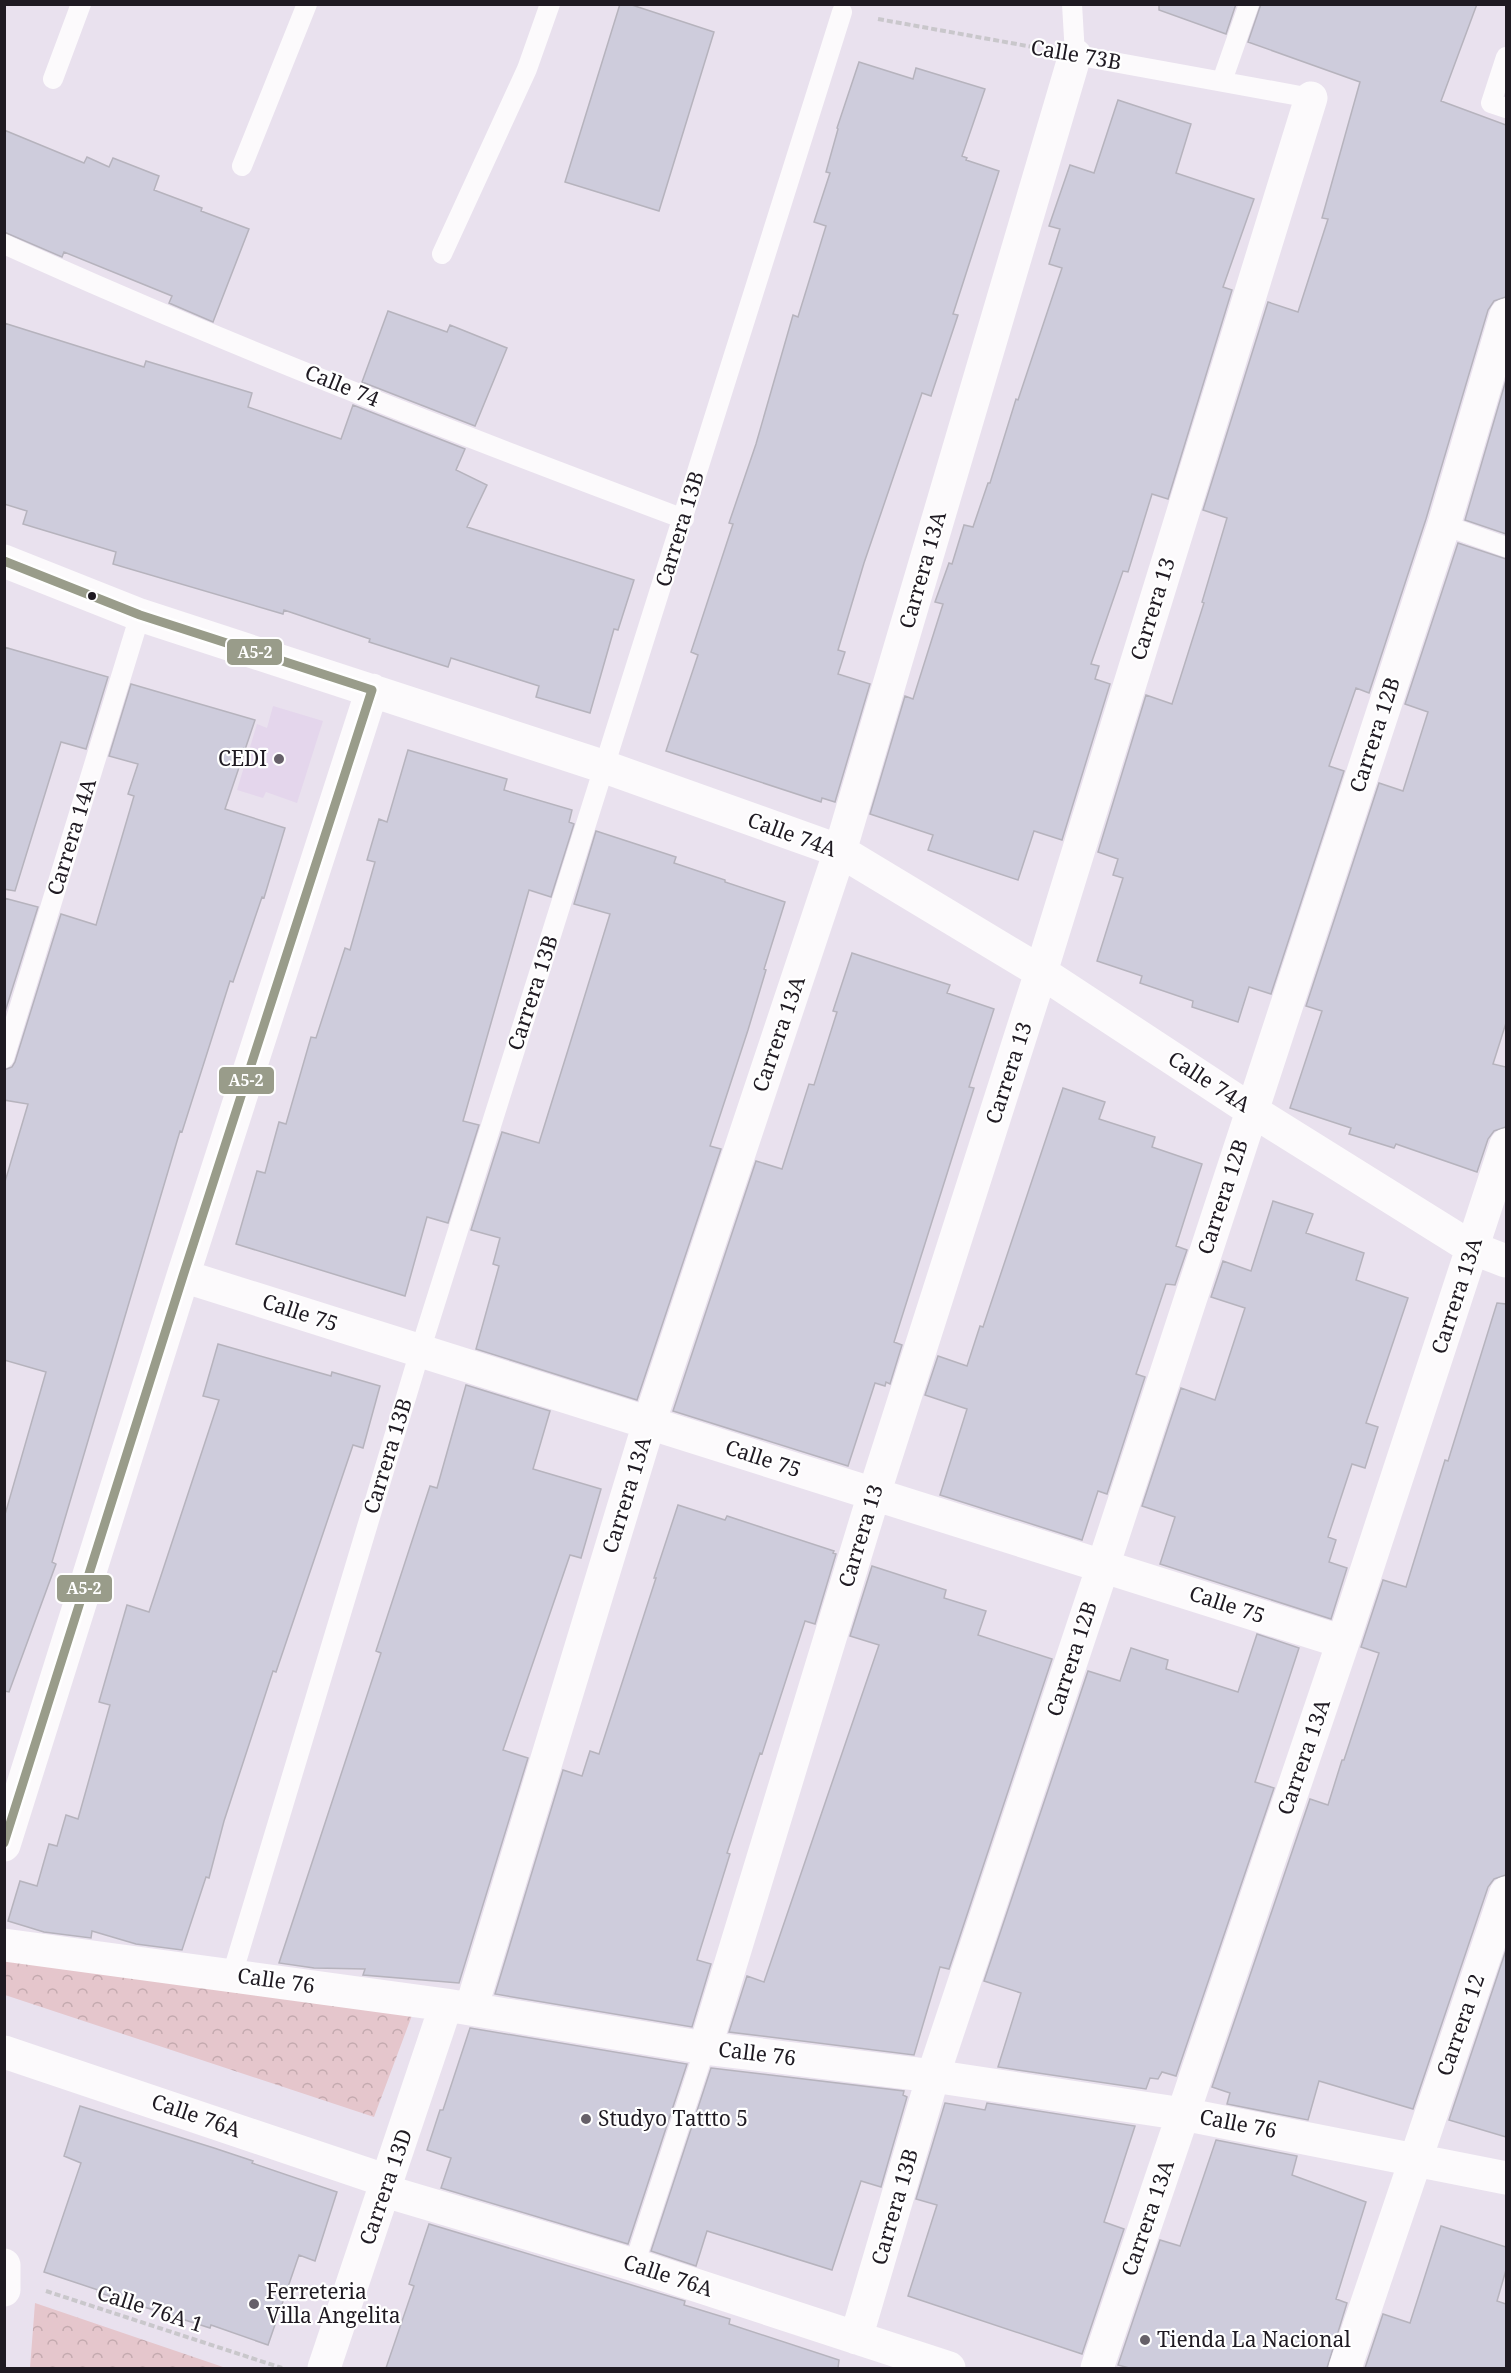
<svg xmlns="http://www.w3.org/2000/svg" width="1511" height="2373" font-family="'Noto Serif',serif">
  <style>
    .built { fill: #e4d6ec }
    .forest { fill: url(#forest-crowns) }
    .building { fill: #ceccdc; stroke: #b6b3bd; stroke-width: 1.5 }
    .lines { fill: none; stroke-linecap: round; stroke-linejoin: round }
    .path { stroke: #c9c7cb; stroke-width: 4; stroke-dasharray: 6 3; stroke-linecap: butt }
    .service { stroke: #fcfafc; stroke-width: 20 }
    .minor { stroke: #fcfafc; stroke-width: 33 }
    .bus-1-casing { stroke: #fff; stroke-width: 14 }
    .bus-1 { stroke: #999c8a; stroke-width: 9 }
    .bus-dot { fill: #1f1a22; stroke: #fff; stroke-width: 2 }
    .poi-dot { fill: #666069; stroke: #fff; stroke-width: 2 }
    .labels { text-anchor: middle; stroke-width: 4.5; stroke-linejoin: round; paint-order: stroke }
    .street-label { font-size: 21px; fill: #1f1a22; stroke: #fff }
    .poi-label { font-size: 21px; fill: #1f1a22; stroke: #fff; text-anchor: start }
    .line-badge { stroke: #fff; stroke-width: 2 }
    .badge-label { font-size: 16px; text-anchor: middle; font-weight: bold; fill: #fff }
  </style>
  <defs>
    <pattern id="forest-crowns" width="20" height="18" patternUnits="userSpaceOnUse" patternTransform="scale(1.5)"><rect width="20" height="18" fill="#e5c6cc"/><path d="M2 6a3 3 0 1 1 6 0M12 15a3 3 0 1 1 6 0" fill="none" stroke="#c4aaaf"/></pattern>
  </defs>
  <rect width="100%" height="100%" fill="#e9e1ee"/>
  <!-- built -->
  <path class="built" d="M273 706 323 721 297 803 266 792 263 798 237 790 257 724 267 728Z"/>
  <!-- forest -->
  <path class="forest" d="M5 1953 414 2010 374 2117 5 1995Z
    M35 2303 226 2368H30Z"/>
  <!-- building -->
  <path class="building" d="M620 4H629L714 32 659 211 565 182Z
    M1159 4H1236L1226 34 1159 10Z
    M1261 4H1477L1441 101 1506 125V297L1494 301 1488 310 1426 519 1369 693 1356 688 1329 766 1344 771 1271 994 1249 987 1238 1022 1192 1007 1193 1001 1140 983 1142 976 1097 961 1123 878 1113 875 1118 859 1098 852 1146 695 1172 704 1204 603 1202 602 1227 518 1203 510 1268 302 1298 312 1328 219 1322 218 1360 82 1248 42Z
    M859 62 913 79 916 68 985 89 962 156 967 158 966 160 999 171 953 314 958 315 931 396 922 393 864 563 838 650 845 652 838 674 870 684 835 802 822 798 821 802 666 751 698 655 691 652 733 524 729 523 756 444 793 315 798 317 826 226 814 222 830 173 826 172 838 129 837 128Z
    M1118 100 1191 124 1176 173 1254 199 1223 287 1232 290 1168 499 1152 494 1128 572 1123 571 1091 664 1099 666 1095 679 1110 684 1062 840 1034 831 1018 880 928 850 933 835 870 814 905 696 913 699 943 604 935 602 949 563 952 564 964 525 973 527 988 483H990L1016 399 1018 400 1062 268 1049 264 1060 229 1049 226 1070 165 1094 173Z
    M4 130 84 163 87 157 109 167 113 158 159 176 154 190 202 208 201 211 249 229 213 322 169 303 172 296 64 252 62 257 4 232Z
    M388 311 447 332 450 325 507 348 475 426 362 382Z
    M4 323 144 367 146 361 252 393 248 407 341 439 353 405 465 449 456 470 487 485 467 527 634 580 618 630 614 629 590 713 536 697 539 686 451 658 448 667 369 642 370 639 284 610 283 614 113 564 116 552 23 524 27 511 4 504Z
    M1506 380V534L1465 520Z
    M1458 543 1506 559V1023L1493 1064 1506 1067V1127L1494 1131 1488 1139 1477 1172 1396 1144 1394 1148 1349 1134 1351 1128 1290 1108 1322 1011 1306 1006 1379 783 1403 791 1428 712 1405 704Z
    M4 647 108 677 86 749 61 742 15 891 4 889Z
    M131 684 255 720 225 809 285 828 264 898 262 897 233 982 230 981 182 1132 180 1131 52 1562 56 1564 9 1692 4 1691V1518L46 1372 4 1360V1185L28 1104 4 1100V1070L12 1067 15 1062 61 914 96 925 134 796 128 794 138 764 109 756Z
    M408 750 507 779 504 790 572 810 569 822 574 824 551 897 529 890 463 1121 479 1125 448 1223 427 1217 405 1296 236 1244 257 1171 265 1173 279 1122 286 1124 311 1037 316 1038 345 948 350 950 375 862 367 860 379 819 387 822Z
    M596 831 676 857 674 863 725 880V882L785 902 764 969 766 970 748 1030 710 1146 721 1149 637 1400 476 1349 499 1266 493 1264 500 1238 471 1230 502 1132 539 1143 568 1050 610 914 574 904Z
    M4 898 38 907 4 1015Z
    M852 953 950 985 947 993 994 1009 969 1087 974 1088 894 1342 902 1345 890 1384 886 1382 885 1386 875 1383 848 1466 673 1411 756 1161 782 1169 809 1084 814 1085 837 1012 833 1011Z
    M1063 1088 1105 1102 1099 1119 1155 1137 1152 1147 1202 1164 1176 1246 1187 1250 1175 1285 1166 1284 1136 1374 1145 1377 1107 1494 1098 1491 1082 1540 940 1495 967 1409 925 1395 938 1356 967 1366 980 1326 983 1327Z
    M1273 1201 1313 1214 1306 1233 1364 1253 1356 1280 1408 1298 1366 1423 1378 1427 1365 1468 1352 1464 1328 1537 1336 1540 1329 1562 1347 1568 1331 1619 1160 1564 1175 1517 1142 1506 1181 1388 1215 1400 1245 1308 1211 1297 1223 1261 1251 1271Z
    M1497 1303 1506 1304V1875L1494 1879 1488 1887 1413 2109 1319 2081 1308 2120 1227 2104 1230 2093 1212 2087 1310 1799 1328 1805 1342 1760H1344L1379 1653 1361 1647 1383 1580 1406 1587 1445 1460 1448 1461Z
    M218 1344 331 1376 332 1372 380 1386 363 1448 353 1445 276 1672 273 1671 224 1821 209 1878 206 1877 182 1950 136 1944 92 1931 91 1938 44 1932 8 1921 20 1881 37 1886 49 1844 57 1846 66 1815 78 1819 110 1705 99 1702 127 1605 149 1612 219 1400 203 1396Z
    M466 1385 550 1411 533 1469 601 1489 581 1558 570 1555 503 1750 528 1758 459 1983 363 1975 365 1969 314 1968 279 1963 381 1653 376 1651 430 1486 437 1488Z
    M678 1505 725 1520 727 1516 834 1551 833 1553 836 1554 815 1624 805 1621 762 1754 760 1753 727 1853 730 1854 697 1960 711 1964 692 2027 495 1994 563 1770 582 1776 590 1751 599 1754 656 1578H654Z
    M872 1566 946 1590 944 1598 986 1611 978 1635 1052 1659 949 1969 940 1967 914 2055 729 2032 747 1976 764 1982 879 1645 850 1636Z
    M1257 1634 1299 1648 1255 1782 1274 1788 1176 2076 1162 2072 1158 2079 1150 2078 1146 2089 998 2067 1021 1993 984 1981 1088 1671 1120 1681 1131 1648 1168 1660 1166 1669 1238 1692Z
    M1506 1950V2137L1449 2120Z
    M470 2028 687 2064 628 2244 441 2188 451 2158 427 2150 440 2110H443Z
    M711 2068 904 2091 903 2095 907 2097 881 2187 861 2181 832 2270 707 2231 696 2266 651 2251Z
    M945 2103 985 2110 987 2103 1135 2126 1104 2222 1124 2229 1082 2354 908 2296 937 2205 916 2199Z
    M80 2106 214 2148 253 2161 252 2163 337 2192 315 2261 299 2255 268 2345 211 2325 210 2328 97 2292 98 2290 44 2272 81 2163 64 2156Z
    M1216 2140 1297 2156 1292 2175 1366 2202 1336 2299 1347 2303 1327 2368H1129L1118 2365 1160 2240 1180 2246Z
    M429 2224 685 2301 684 2305 730 2319 729 2324 839 2360 838 2368H386L414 2286 409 2284Z
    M1441 2226 1506 2247V2270L1497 2301 1506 2304V2368H1365L1383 2314 1410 2323Z"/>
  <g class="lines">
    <!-- path -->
    <path class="path" d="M878 19 1033 47
      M46 2291 282 2368"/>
    <!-- service -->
    <path class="service" d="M1072 4 1075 55 1311 98
      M1506 57 1491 103 1506 108
      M53 79 81 4
      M1222 81 1249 4
      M242 166 307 4
      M4 244C227 345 455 433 684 519
      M442 254 527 69 550 4
      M1444 525 1506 547
      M4 1058 140 615
      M232 1975 420 1351 842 12
      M634 2265 705 2048"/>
    <!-- minor -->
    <path class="minor" d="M4 561 140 615 605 767 840 851 1041 972 1251 1110 1472 1248 1506 1261
      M183 1276 1343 1642
      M4 1845 183 1276 372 690
      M4 1945 446 2005 705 2048 933 2076 1183 2114 1506 2178
      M471 2009 649 1423 840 851 1075 55
      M705 2048 874 1494 1041 972 1311 98
      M4 2052 387 2181
      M385 2191 634 2265 949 2368
      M4 2265V2290
      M856 2338 933 2076 1103 1566 1444 525 1506 315
      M324 2368 446 2005
      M1097 2368 1343 1642 1506 1145
      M1345 2368 1506 1893"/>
    <defs>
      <path id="bus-1" d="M4 561 140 615 372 690 183 1276 4 1843"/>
    </defs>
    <!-- bus-1 casing -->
    <use href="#bus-1" class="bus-1-casing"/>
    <!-- bus-1 -->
    <use href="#bus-1" class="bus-1"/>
  </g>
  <!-- markers -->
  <circle class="bus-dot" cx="92" cy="596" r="5"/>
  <g class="poi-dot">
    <circle cx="279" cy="759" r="6"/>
    <circle cx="586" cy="2119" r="6"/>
    <circle cx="254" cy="2304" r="6"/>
    <circle cx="1145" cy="2340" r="6"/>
  </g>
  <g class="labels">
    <!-- street labels -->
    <g class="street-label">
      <text transform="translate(1076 55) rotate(10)" y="7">Calle 73B</text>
      <text transform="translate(342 386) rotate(22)" y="7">Calle 74</text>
      <text transform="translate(680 529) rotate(-73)" y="7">Carrera 13B</text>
      <text transform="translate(923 570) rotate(-74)" y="7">Carrera 13A</text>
      <text transform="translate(1153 609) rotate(-73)" y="7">Carrera 13</text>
      <text transform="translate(1375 735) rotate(-72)" y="7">Carrera 12B</text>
      <text transform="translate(792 835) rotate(20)" y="7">Calle 74A</text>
      <text transform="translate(72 837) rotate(-73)" y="7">Carrera 14A</text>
      <text transform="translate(533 993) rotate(-72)" y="7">Carrera 13B</text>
      <text transform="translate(779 1034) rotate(-71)" y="7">Carrera 13A</text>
      <text transform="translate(1009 1073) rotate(-72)" y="7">Carrera 13</text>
      <text transform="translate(1209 1082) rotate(33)" y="7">Calle 74A</text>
      <text transform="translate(1223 1197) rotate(-72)" y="7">Carrera 12B</text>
      <text transform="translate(1457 1296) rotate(-72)" y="7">Carrera 13A</text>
      <text transform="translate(300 1313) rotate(18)" y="7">Calle 75</text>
      <text transform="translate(388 1456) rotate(-73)" y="7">Carrera 13B</text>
      <text transform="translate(763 1459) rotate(18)" y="7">Calle 75</text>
      <text transform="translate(627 1495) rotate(-73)" y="7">Carrera 13A</text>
      <text transform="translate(861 1536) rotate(-73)" y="7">Carrera 13</text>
      <text transform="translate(1227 1605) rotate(18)" y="7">Calle 75</text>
      <text transform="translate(1072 1659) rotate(-72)" y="7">Carrera 12B</text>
      <text transform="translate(1304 1757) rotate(-71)" y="7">Carrera 13A</text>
      <text transform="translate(276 1981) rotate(8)" y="7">Calle 76</text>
      <text transform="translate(1461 2025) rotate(-71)" y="7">Carrera 12</text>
      <text transform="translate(757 2054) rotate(7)" y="7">Calle 76</text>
      <text transform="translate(196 2116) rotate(19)" y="7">Calle 76A</text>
      <text transform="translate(1238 2124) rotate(11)" y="7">Calle 76</text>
      <text transform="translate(386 2187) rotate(-71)" y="7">Carrera 13D</text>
      <text transform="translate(895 2207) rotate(-74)" y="7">Carrera 13B</text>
      <text transform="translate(1148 2218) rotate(-71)" y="7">Carrera 13A</text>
      <text transform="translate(668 2276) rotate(18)" y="7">Calle 76A</text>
      <text transform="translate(150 2309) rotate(18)" y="7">Calle 76A 1</text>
    </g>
    <!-- poi labels -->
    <g class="poi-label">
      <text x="267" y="766" text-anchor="end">CEDI</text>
      <text x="598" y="2126">Studyo Tattto 5</text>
      <text x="266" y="2299">Ferreteria<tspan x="266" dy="24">Villa Angelita</tspan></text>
      <text x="1157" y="2347">Tienda La Nacional</text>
    </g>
  </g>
  <g class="line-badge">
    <rect x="226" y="638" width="57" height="28" rx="6" fill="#999c8a"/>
    <rect x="218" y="1066" width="57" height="29" rx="6" fill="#999c8a"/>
    <rect x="56" y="1574" width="57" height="29" rx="6" fill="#999c8a"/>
  </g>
  <g class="badge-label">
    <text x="255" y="658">A5-2</text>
    <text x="246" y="1086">A5-2</text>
    <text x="84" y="1594">A5-2</text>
  </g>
  <!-- border -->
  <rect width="1511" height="2373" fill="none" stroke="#1f1a22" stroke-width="12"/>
</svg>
